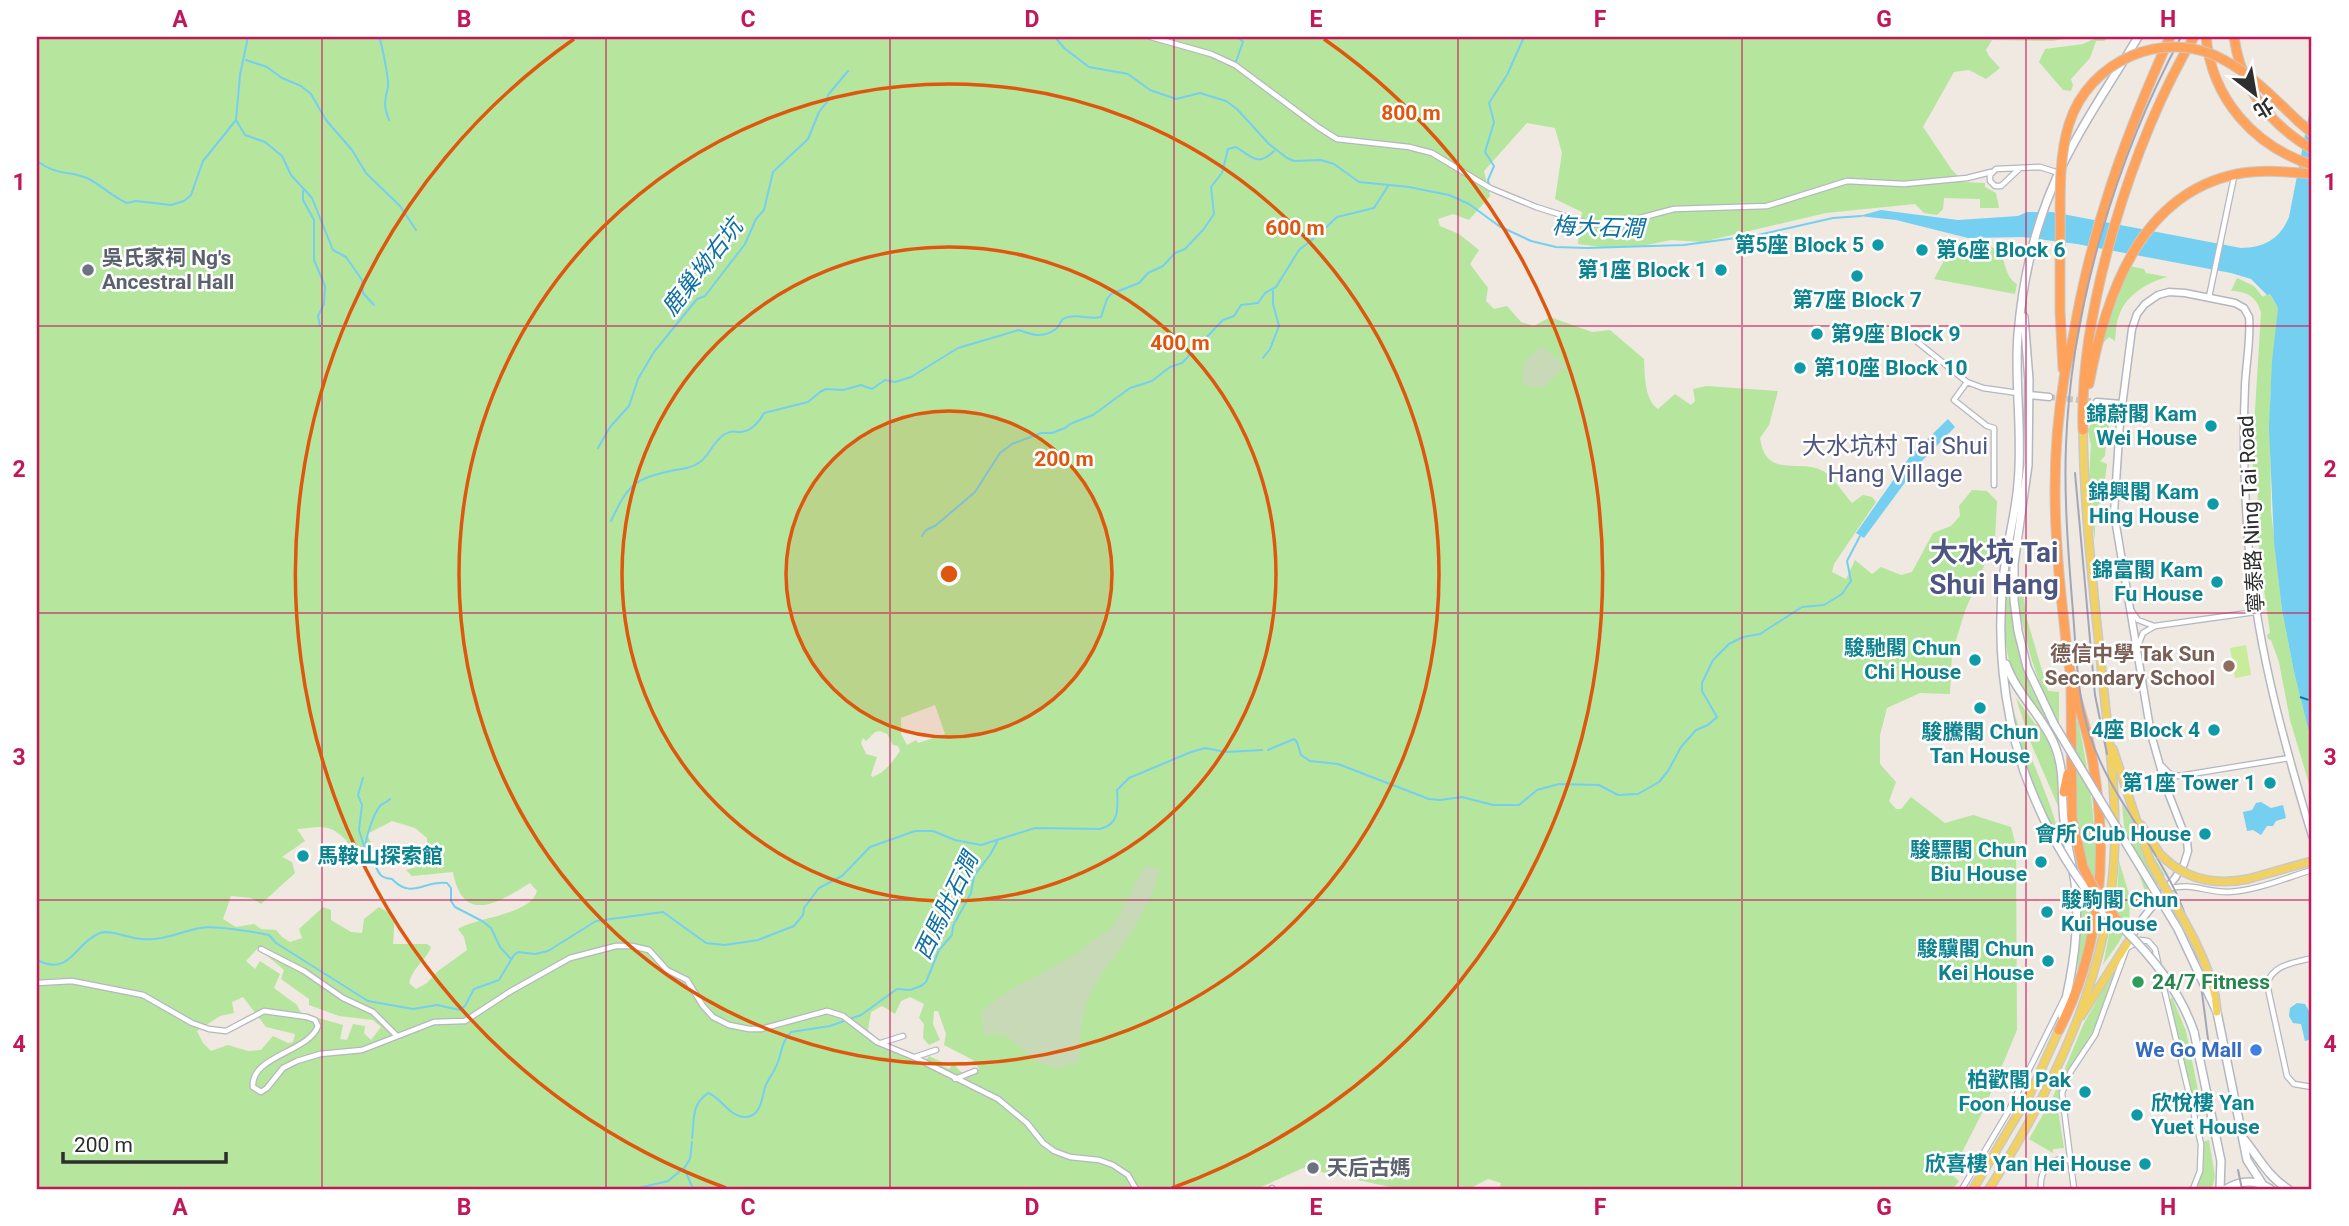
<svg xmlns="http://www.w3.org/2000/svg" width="2349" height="1226" font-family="Roboto,'Noto Sans TC',sans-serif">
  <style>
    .green { fill: #b6e59e; fill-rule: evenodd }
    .cemetery { fill: #c8d9b8 }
    .pitch { fill: #c9ec9a }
    .water { fill: #75cff0 }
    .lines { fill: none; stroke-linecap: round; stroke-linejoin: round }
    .stream { stroke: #75cff0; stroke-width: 2 }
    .ferry { stroke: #0d6fa3; stroke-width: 2; stroke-dasharray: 9 7; stroke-linecap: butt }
    .tertiary-tunnel { stroke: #c8c4bd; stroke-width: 6; stroke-dasharray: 6 3; stroke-linecap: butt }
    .minor-casing { stroke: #b4b7c1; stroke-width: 7 }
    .tertiary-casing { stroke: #b4b7c1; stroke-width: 9 }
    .secondary-casing { stroke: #b4b7c1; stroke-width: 10 }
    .primary-casing { stroke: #c9c9c9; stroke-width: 10 }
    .motorway-casing { stroke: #c9c9c9; stroke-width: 11 }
    .minor { stroke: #fff; stroke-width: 4.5 }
    .tertiary { stroke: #fff; stroke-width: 6 }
    .secondary { stroke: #fff; stroke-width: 7 }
    .primary { stroke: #f2d163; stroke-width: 7 }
    .motorway { stroke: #ffa35c; stroke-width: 9 }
    .rail { stroke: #a3a6b8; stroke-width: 2 }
    .secondary-bridge-casing { stroke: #b4b7c1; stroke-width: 10; stroke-linecap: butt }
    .primary-bridge-casing { stroke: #c9c9c9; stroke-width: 10; stroke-linecap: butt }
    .motorway-bridge-casing { stroke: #c9c9c9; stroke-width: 11; stroke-linecap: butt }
    .secondary-bridge { stroke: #fff; stroke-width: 7 }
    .primary-bridge { stroke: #f2d163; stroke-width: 7 }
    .motorway-bridge { stroke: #ffa35c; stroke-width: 9 }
    .grid { fill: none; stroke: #c2185b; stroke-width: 2; stroke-opacity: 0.55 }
    .ring { fill: none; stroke: #df570e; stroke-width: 3.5 }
    .culture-dot { fill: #0f9aa8; stroke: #fff; stroke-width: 2.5 }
    .worship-dot { fill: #6b7280; stroke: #fff; stroke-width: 2.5 }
    .education-dot { fill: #8d6e63; stroke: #fff; stroke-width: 2.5 }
    .leisure-dot { fill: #2e9e5b; stroke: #fff; stroke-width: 2.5 }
    .shop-dot { fill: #3f7fe0; stroke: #fff; stroke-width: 2.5 }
    .labels { text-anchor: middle; stroke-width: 5; stroke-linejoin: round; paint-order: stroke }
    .culture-label { font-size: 21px; font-weight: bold; fill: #0d838f; stroke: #fff; text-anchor: end }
    .worship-label { font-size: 21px; font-weight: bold; fill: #5b616d; stroke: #fff; text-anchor: start }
    .street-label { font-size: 21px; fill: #2e2e2e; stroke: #fff }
    .education-label { font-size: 21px; font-weight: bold; fill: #785e54; stroke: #fff; text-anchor: end }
    .leisure-label { font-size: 21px; font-weight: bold; fill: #27864d; stroke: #fff; text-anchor: start }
    .shop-label { font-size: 21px; font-weight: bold; fill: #366cbe; stroke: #fff; text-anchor: end }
    .water-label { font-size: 23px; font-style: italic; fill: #0d6fa3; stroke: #fff }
    .quarter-label { font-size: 24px; fill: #4d5680; stroke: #fff }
    .district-label { font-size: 28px; font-weight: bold; fill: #4d5680; stroke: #fff }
    .centre { fill: #df570e; stroke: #fff; stroke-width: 3.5 }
    .ring-label { font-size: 21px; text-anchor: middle; font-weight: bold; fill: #df570e; stroke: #fff; stroke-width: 5; stroke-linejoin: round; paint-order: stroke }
    .neatline { fill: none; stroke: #c2185b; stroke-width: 2.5 }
    .grid-label { font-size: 23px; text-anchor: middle; font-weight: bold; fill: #c2185b }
  </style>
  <rect width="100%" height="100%" fill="#efe9e1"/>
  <!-- green -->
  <path class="green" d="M37 37H2077L2052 41 1992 40 1986 50 1989 56 2000 68 1986 79 1969 70 1954 72 1923 127 1952 170 1964 182 1985 183V187L1996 193 1999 208H1980V199L1944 198 1943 209 1937 215 1924 213 1915 204 1826 213 1702 242 1671 240 1642 246 1610 248 1578 244 1582 212 1555 199 1562 153 1555 128 1527 123 1484 171 1490 196 1469 220 1453 214 1438 219 1440 226 1459 234 1479 250 1470 264 1488 288 1486 301 1494 309 1507 306 1521 322 1534 326 1550 317 1592 332 1610 330 1644 359C1645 375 1644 399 1658 409L1675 394 1691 405 1695 401 1693 389 1706 386 1778 391 1769 425 1760 438C1766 482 1803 456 1826 473 1836 481 1844 494 1852 503L1863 495 1872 497 1876 502 1834 564 1832 572 1846 579 1855 560 1872 574 1881 567 1901 575 1912 572 1933 533 1951 526 1960 516 1959 506 1972 490 1987 491 1997 501 1995 540 1965 611 1952 653 1950 694 1920 693 1887 708 1880 735V764L1896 782 1889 801 1896 809H1901L1911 797 1945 823 1973 815 2011 827 2016 846 2017 1030 1984 1109 1951 1174 1959 1181 1953 1189H1499L1501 1183 1488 1179 1473 1187 1472 1189H1399L1303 1168 1257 1189H37ZM935 705 945 734 918 743 916 740 907 745 901 734V718ZM880 731 887 734 893 745 898 746 900 751C893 761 884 774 872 777L871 775 877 757 866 754 861 743 863 738 866 741 875 732ZM392 821 415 828 427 838 428 852 420 866 406 870 412 876 453 872C463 926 499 902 530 883L537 891C531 915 477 917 458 929L464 937 467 950 438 971 427 983 416 989 409 983C414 965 426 961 431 947L427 944H393L395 916 379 907 364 919 362 933 351 932 331 920V910L323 907 299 929 302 938 290 942 282 937 276 930 261 929 254 924 236 927 223 919 231 896 251 898 261 904 295 873 292 862 282 857 305 841 297 829C320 827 329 822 347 841L346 848C356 859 365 863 379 859L367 834ZM258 948 284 970 281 979 309 999V1005L339 1016 373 1020 381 1027 371 1040 364 1033 365 1026 353 1024 347 1040 340 1039 343 1025 301 1013 297 1005 274 988 280 974 260 961 255 969 246 961ZM243 997 266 1027 295 1034 293 1042 288 1043 273 1036 261 1050 248 1051 228 1045 211 1051 203 1043 197 1031 220 1016 234 1013 232 1002ZM910 997 924 1004 919 1018 924 1024 923 1038 929 1045 940 1040 933 1024 934 1011H938L946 1034 944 1045 973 1060 979 1069 970 1075 961 1072 953 1063 949 1069 941 1065 942 1062 929 1056 926 1060 878 1039 868 1030 871 1012 882 1006 895 1014 901 1001Z
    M2098 37H2109L2104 41H2096L2090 58 2071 79 2073 85 2071 91 2063 90 2039 62 2045 49 2083 44Z
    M1954 242 1995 248C2008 257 2002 275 2017 284L2015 294 1934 279Z
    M2129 266 2144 269 2146 273 2168 277C2149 281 2127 295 2120 313 2116 321 2116 332 2115 341L2109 337 2103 343 2108 317Z
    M2237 278 2254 286 2263 297 2269 293 2278 308 2270 399 2271 511 2282 610 2294 672 2312 744V794L2290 720 2279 662 2271 640 2268 639 2267 635 2270 633 2261 567 2258 566 2256 557 2260 556 2259 543 2255 544 2251 527H2257V522H2254L2257 520 2254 517V511L2257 510 2258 490H2254L2252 451 2256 449 2255 445H2249L2248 441 2254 439V431L2251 429 2254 427 2261 313C2257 297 2247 291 2231 291Z
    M2092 411 2106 415 2109 425 2107 434 2108 429 2115 431V436L2106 443 2105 456 2100 461 2107 464 2105 479 2094 482 2095 500 2101 503 2095 507V540L2091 516 2092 498 2088 494 2091 445 2088 430 2091 424 2089 419Z
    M2008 570 2017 647 2031 688 2058 738V745C2047 722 2029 704 2017 682 2000 649 2005 605 2008 570Z
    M2023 592 2027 619 2048 691 2059 692V724C2035 677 2025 645 2017 593Z
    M2016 698 2036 725 2037 722C2057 751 2058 772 2058 806L2030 741Z
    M2010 699C2024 750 2052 796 2062 848 2038 800 2020 752 2010 699Z
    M2078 721C2096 805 2106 894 2077 977L2081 905 2074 851 2080 869 2086 864 2076 824 2075 722Z
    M2122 804 2165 875 2147 898 2124 826Z
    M2119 861 2132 904 2129 905C2133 928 2115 947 2103 965L2117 895Z
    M2117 966 2094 1029 2061 1088 2058 1110 2064 1148 2053 1149V1153L2029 1139 2052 1099 2084 1023Z
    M2172 997 2186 1031 2200 1100 2194 1101 2170 1000Z
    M2209 1140 2215 1176 2212 1188 2197 1189 2204 1164 2203 1142Z"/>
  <!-- cemetery -->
  <path class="cemetery" d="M1541 346 1565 365 1545 387 1522 385 1524 363Z
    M1145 865 1160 870C1152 898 1138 923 1121 947 1108 965 1094 982 1087 1003 1080 1021 1080 1043 1079 1062L1058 1068 1038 1062 1004 1034H984L981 1012 1000 996 1073 956 1113 926Z"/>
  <!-- pitch -->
  <path class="pitch" d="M2246 645 2251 675 2235 678 2230 648Z"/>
  <!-- water -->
  <path class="water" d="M2312 99V744L2294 672 2282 610 2274 542 2269 427 2272 361 2278 308 2270 294 2267 295 2251 279 2231 273 2077 244 2023 237 1968 238 1896 220 1859 216 1881 210 1958 220 2018 216 2027 212H2052L2241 248C2264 248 2280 239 2289 217Z
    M1948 419 1955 427 1918 465 1864 538 1856 533 1911 455Z
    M2261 802 2271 808 2283 805 2286 818 2276 821 2273 826H2267L2261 835 2253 830 2247 831 2243 812 2252 810 2256 803Z
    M2297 1003 2305 1004 2309 1011 2312 1039 2305 1041 2301 1024 2293 1023 2289 1016 2290 1008Z"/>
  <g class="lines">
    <!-- stream -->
    <path class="stream" d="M379 37C382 44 389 80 388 87 385 100 383 105 389 120
      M1055 37 1064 48 1089 67 1128 74 1150 90 1176 99 1200 93 1226 101 1237 109 1269 144 1287 158 1294 161 1321 160 1334 164 1359 182 1409 187 1449 195 1469 204 1499 226 1531 241 1556 247 1587 248 1684 245 1758 235 1833 218 1861 216
      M246 60 267 67 282 78 301 86 311 94 326 120 352 150 366 173 400 206 416 230
      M1235 64 1243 42 1238 37
      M236 120 245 135 265 142 282 156 291 175 312 198 333 250 346 257 362 280 363 293 374 305
      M37 161C58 177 71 170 89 179 102 186 113 197 127 203L136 201 171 205 184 201 191 195 203 161 236 120 240 75 248 37
      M1489 185 1488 180 1494 166 1485 152 1494 122 1489 103 1507 75 1524 37
      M303 191V200L314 220V260L325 286 324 304 318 316 320 326
      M1263 358 1270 349 1279 326 1273 304V291
      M598 448 610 427 629 406 638 379 654 352 697 299 705 296 745 244 756 219 764 210 773 172 808 139 819 112 827 102 828 95 848 71
      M611 521C629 483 634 479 675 470 683 469 692 468 700 462 710 455 713 441 725 434 732 430 733 432 740 432 751 432 760 421 764 413L808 402 820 392 826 389 843 390 861 385 872 389 885 380 895 382 911 377 958 348 1019 330C1032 335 1044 339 1057 328 1062 323 1059 319 1068 317 1080 314 1089 320 1101 317L1107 299 1111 294 1139 283 1148 273 1163 266 1175 253 1185 249 1203 230 1214 214 1211 187 1222 173 1228 149 1236 147C1252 157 1258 167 1274 151
      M922 536 926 530 935 526 975 492 1000 453 1012 444 1041 433H1052L1065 428 1070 424 1093 415 1130 388 1152 381 1170 367 1182 363 1223 320 1234 316 1241 305 1258 303 1265 293 1276 287 1299 250 1318 235 1337 217 1374 208 1388 186
      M1268 750 1294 739 1297 742 1301 755 1310 761 1338 764 1429 799 1440 800 1462 797 1493 805H1519L1537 790 1559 784 1599 785 1618 795 1638 794 1659 782 1668 771 1681 747 1696 730 1708 725 1717 717 1702 691V683L1713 660 1729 644 1743 637 1760 634 1802 607 1824 605 1842 594 1851 581 1847 561 1860 536
      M363 778 358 795 362 805 359 830 365 849
      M390 799C387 802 384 803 381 805 374 812 363 843 366 852 368 858 374 861 376 867 380 876 382 878 392 879 412 900 424 880 447 883L451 888V901L455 907 482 921 491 928 500 947 511 959
      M37 960C71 977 74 943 100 933 111 929 129 939 142 939 163 941 179 932 200 928 214 925 254 932 269 935L276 943 368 1001 413 1009 437 1005 460 1010 465 1006 474 989 499 980 514 955 518 952 535 954 548 951 596 921 663 912 706 943 725 945 758 940 794 926 803 915 804 908 819 888 842 876 870 847 915 831H933L955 840 981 845 1035 828 1100 829C1120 824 1118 808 1117 790L1129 778 1191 752 1205 748 1226 752 1262 750
      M692 1138C695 1120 690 1106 708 1093 720 1096 729 1117 745 1117 761 1117 762 1098 765 1087 768 1079 775 1071 778 1062 782 1051 782 1041 791 1032L830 1026 861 1015 897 989 910 990 921 986 926 982 939 950 952 935 953 926 971 893 974 876 990 855 997 842
      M684 1168 693 1189
      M634 1189 668 1181 685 1167 690 1159 692 1142"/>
    <!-- ferry -->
    <path class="ferry" d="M2300 697 2312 701"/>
    <!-- tertiary-tunnel -->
    <path class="tertiary-tunnel" d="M2049 397 2097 402"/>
    <defs>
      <path id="minor" d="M1151 37 1211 54 1235 65 1318 127 1337 139 1409 147 1432 153 1490 188 1536 207 1590 224 1621 223 1674 209 1767 206 1847 181 1904 184 1967 178 1991 172
        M2019 169 2001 186H1995L1990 181V175L1996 169 2040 167 2059 173
        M2209 297 2234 177
        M1910 336 1967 382 1983 388 2018 393
        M1967 382 1954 400 1987 426 1994 428V485
        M2131 610 2138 620 2154 626
        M2137 648 2143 633 2155 626 2255 612
        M2162 766 2170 774 2179 776 2289 758
        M2168 889C2189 882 2206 892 2227 892 2256 891 2285 878 2312 870
        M2127 948 2140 940 2148 941 2155 949 2159 967
        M261 949 304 971 343 998 373 1012 397 1036
        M2312 958C2294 963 2273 964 2267 984L2287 1076 2294 1084 2312 1087
        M2161 976 2201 1144 2200 1171 2193 1189
        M37 983 72 981 143 995 192 1023 209 1029 226 1031 264 1011 307 1017 315 1020 318 1026C309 1052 250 1056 253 1087L261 1092 267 1088 283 1068 297 1061 320 1054 362 1050 434 1022 465 1021 511 991 570 958 616 946H632L649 950 667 970 687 980 703 1006 713 1017 729 1025 749 1029H761L827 1011 843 1016 877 1042 916 1058 998 1099 1027 1123 1043 1143 1054 1151 1070 1157 1099 1160 1113 1165 1128 1175 1136 1189
        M881 1043 903 1036
        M915 1057 936 1050
        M955 1079 975 1071
        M1272 1189V1188
        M1962 1189 2008 1112 2064 999
        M2041 1189C2039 1171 2051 1154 2071 1161
        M2074 1189 2062 1093 2071 1071 2095 1035 2126 950"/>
      <path id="tertiary" d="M2029 395 2049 397
        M2097 402 2122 404
        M2130 939 2143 918 2175 878 2184 864 2188 851 2187 841 2166 787 2151 734 2114 513 2120 422 2132 329 2137 314 2145 304 2158 295 2169 292 2185 293 2235 303 2244 308 2249 317C2251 339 2246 363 2245 386 2243 431 2244 478 2247 524 2253 632 2281 733 2312 836"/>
      <path id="secondary" d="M2024 317 2029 380 2028 465 2014 564V600L2018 631 2027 667 2054 724
        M2006 664C2017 695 2043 716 2055 746 2065 771 2061 795 2064 820 2066 841 2072 862 2075 883 2080 929 2073 971 2062 1016
        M2024 771C2003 708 1996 638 2004 572 2007 542 2016 513 2018 483 2023 433 2014 383 2018 334 2023 275 2038 213 2065 160 2086 117 2114 78 2138 37
        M2210 997 2217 1012 2247 1160 2263 1185
        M2194 1032 2221 1161 2220 1189
        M2243 1138C2258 1156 2268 1177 2288 1189
        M2226 1189C2241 1180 2255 1179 2270 1189"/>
      <path id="primary" d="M2113 749 2150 861
        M2141 825 2160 854
        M2248 879 2312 861
        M2215 996 2217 1012
        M2081 1016 2130 939
        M1973 1189 2030 1094 2059 1030
        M1989 1189C2052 1091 2107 978 2114 860 2118 794 2107 728 2101 664 2093 586 2084 508 2083 430"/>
      <path id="motorway" d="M2206 37C2212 99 2254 146 2312 165
        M2234 37C2241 87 2269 124 2312 149
        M2298 121 2312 133
        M2060 246V311L2063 369
        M2089 384C2105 297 2139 194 2237 174 2262 169 2287 172 2312 174
        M2083 430C2079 311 2133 138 2194 37
        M2071 685 2072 818 2083 867
        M2064 792 2068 774
        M2059 1030C2103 944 2109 846 2091 752 2086 725 2076 701 2071 675 2067 658 2066 640 2064 622 2059 579 2055 534 2055 490 2055 454 2058 415 2064 379 2066 365 2070 352 2073 338 2091 230 2125 136 2170 37"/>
    </defs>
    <!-- minor casing -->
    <use href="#minor" class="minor-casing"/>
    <!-- tertiary casing -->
    <use href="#tertiary" class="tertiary-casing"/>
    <!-- secondary casing -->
    <use href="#secondary" class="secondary-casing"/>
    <!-- primary casing -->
    <use href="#primary" class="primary-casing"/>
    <!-- motorway casing -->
    <use href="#motorway" class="motorway-casing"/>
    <!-- minor -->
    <use href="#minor" class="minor"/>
    <!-- tertiary -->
    <use href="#tertiary" class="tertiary"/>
    <!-- secondary -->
    <use href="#secondary" class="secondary"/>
    <!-- primary -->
    <use href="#primary" class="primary"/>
    <!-- motorway -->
    <use href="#motorway" class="motorway"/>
    <!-- rail -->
    <path class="rail" d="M2181 37C2116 158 2071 308 2066 445 2064 497 2068 549 2072 600 2076 644 2076 691 2089 733 2108 793 2152 839 2178 897 2200 946 2202 1001 2210 1053
      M2075 473 2095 695 2107 754
      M2238 1170 2242 1189"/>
    <defs>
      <path id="secondary-bridge" d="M2054 724 2178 929 2210 997
        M2024 771C2042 822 2067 868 2102 910 2108 917 2116 921 2122 927 2153 958 2180 991 2194 1032"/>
      <path id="primary-bridge" d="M2160 854C2184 879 2214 886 2248 879
        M2150 861C2173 904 2205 948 2215 996"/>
      <path id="motorway-bridge" d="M2060 246C2061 206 2057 163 2069 124 2089 60 2165 27 2224 60 2252 75 2275 99 2298 121
        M2083 867 2094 889 2120 925"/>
    </defs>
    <!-- secondary-bridge casing -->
    <use href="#secondary-bridge" class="secondary-bridge-casing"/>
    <!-- primary-bridge casing -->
    <use href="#primary-bridge" class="primary-bridge-casing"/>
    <!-- motorway-bridge casing -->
    <use href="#motorway-bridge" class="motorway-bridge-casing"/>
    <!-- secondary-bridge -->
    <use href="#secondary-bridge" class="secondary-bridge"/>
    <!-- primary-bridge -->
    <use href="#primary-bridge" class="primary-bridge"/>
    <!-- motorway-bridge -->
    <use href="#motorway-bridge" class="motorway-bridge"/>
  </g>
  <!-- grid -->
  <path class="grid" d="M322 37V1189M606 37V1189M890 37V1189M1174 37V1189M1458 37V1189M1742 37V1189M2026 37V1189M37 326H2312M37 613H2312M37 900H2312"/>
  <!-- distance rings -->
  <circle cx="949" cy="574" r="163" fill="#df570e" fill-opacity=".12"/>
  <g class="ring">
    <circle cx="949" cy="574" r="163"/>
    <circle cx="949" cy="574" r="327"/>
    <circle cx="949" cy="574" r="490"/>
    <path d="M726 1188A653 653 0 0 1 574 39M1324 39A653 653 0 0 1 1172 1188"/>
  </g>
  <!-- markers -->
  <g class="culture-dot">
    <circle cx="1878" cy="245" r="7"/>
    <circle cx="1922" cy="250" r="7"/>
    <circle cx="1721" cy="270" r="7"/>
    <circle cx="1857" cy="276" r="7"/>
    <circle cx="1817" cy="334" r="7"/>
    <circle cx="1800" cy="368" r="7"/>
    <circle cx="2211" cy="426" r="7"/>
    <circle cx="2213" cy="504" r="7"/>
    <circle cx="2217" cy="582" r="7"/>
    <circle cx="1975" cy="660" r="7"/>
    <circle cx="1980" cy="708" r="7"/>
    <circle cx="2214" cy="730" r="7"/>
    <circle cx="2270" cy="783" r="7"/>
    <circle cx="2205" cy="834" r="7"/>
    <circle cx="303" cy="856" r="7"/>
    <circle cx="2041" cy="862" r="7"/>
    <circle cx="2047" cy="912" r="7"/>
    <circle cx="2048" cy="961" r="7"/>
    <circle cx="2085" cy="1092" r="7"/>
    <circle cx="2137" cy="1115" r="7"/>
    <circle cx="2145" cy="1164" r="7"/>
  </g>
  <g class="worship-dot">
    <circle cx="88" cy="270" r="7"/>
    <circle cx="1313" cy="1168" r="7"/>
  </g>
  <circle class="education-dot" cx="2229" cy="666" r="7"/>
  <circle class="leisure-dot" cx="2138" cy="982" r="7"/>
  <circle class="shop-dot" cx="2256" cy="1050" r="7"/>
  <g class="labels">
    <!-- culture labels -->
    <g class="culture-label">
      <text x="1864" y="252">第5座 Block 5</text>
      <text x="1936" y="257" text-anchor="start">第6座 Block 6</text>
      <text x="1707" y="277">第1座 Block 1</text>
      <text x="1857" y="307" text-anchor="middle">第7座 Block 7</text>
      <text x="1831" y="341" text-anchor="start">第9座 Block 9</text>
      <text x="1814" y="375" text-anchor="start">第10座 Block 10</text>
      <text x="2197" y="421">錦蔚閣 Kam<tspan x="2197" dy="24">Wei House</tspan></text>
      <text x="2199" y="499">錦興閣 Kam<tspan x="2199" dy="24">Hing House</tspan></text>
      <text x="2203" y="577">錦富閣 Kam<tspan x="2203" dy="24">Fu House</tspan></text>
      <text x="1961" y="655">駿馳閣 Chun<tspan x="1961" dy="24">Chi House</tspan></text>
      <text x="2200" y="737">4座 Block 4</text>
      <text x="1980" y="739" text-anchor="middle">駿騰閣 Chun<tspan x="1980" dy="24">Tan House</tspan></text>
      <text x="2256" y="790">第1座 Tower 1</text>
      <text x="2191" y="841">會所 Club House</text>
      <text x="2027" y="857">駿驃閣 Chun<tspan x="2027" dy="24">Biu House</tspan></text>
      <text x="317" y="863" text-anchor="start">馬鞍山探索館</text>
      <text x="2061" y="907" text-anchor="start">駿駒閣 Chun<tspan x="2061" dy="24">Kui House</tspan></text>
      <text x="2034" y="956">駿驥閣 Chun<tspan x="2034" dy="24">Kei House</tspan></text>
      <text x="2071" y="1087">柏歡閣 Pak<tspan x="2071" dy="24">Foon House</tspan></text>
      <text x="2151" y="1110" text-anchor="start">欣悅樓 Yan<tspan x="2151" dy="24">Yuet House</tspan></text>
      <text x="2131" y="1171">欣喜樓 Yan Hei House</text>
    </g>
    <!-- worship labels -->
    <g class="worship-label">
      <text x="102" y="265">吳氏家祠 Ng's<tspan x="102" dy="24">Ancestral Hall</tspan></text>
      <text x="1327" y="1175">天后古媽</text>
    </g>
    <!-- street labels -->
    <g class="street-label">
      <text transform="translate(2251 514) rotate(-93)" y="7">寧泰路 Ning Tai Road</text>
    </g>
    <!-- education labels -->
    <g class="education-label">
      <text x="2215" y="661">德信中學 Tak Sun<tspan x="2215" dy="24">Secondary School</tspan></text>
    </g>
    <!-- leisure labels -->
    <g class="leisure-label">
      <text x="2152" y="989">24/7 Fitness</text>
    </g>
    <!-- shop labels -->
    <g class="shop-label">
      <text x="2242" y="1057">We Go Mall</text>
    </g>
    <!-- water labels -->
    <g class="water-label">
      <text transform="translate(1598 227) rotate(2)" y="8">梅大石澗</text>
      <text transform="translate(702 267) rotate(-52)" y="8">鹿巢坳右坑</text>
      <text transform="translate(946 906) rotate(-64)" y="8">西馬肚石澗</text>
    </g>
    <!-- quarter labels -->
    <g class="quarter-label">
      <text x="1895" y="454">大水坑村 Tai Shui<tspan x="1895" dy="28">Hang Village</tspan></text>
    </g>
    <!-- district labels -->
    <g class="district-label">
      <text x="1994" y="562">大水坑 Tai<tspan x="1994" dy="32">Shui Hang</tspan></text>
    </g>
  </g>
  <circle cx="949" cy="574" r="10" class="centre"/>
  <g class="ring-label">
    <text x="1411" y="120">800 m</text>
    <text x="1295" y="235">600 m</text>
    <text x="1180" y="350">400 m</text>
    <text x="1064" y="466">200 m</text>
  </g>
  <!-- border -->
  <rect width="2349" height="1226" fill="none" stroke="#ffffff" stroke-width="77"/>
  <!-- north arrow -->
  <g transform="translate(2255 94) rotate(149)" stroke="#ffffff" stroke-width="5" paint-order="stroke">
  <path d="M0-5L12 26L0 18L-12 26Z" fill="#2e2e2e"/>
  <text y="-10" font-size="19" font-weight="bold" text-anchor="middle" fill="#2e2e2e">北</text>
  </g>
  <!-- scale -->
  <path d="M63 1152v10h163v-10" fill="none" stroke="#2e2e2e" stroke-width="3.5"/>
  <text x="74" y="1152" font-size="21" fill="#2e2e2e" stroke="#ffffff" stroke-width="5" paint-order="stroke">200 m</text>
  <rect x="38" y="38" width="2272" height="1150" class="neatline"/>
  <g class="grid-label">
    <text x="180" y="27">A</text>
    <text x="464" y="27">B</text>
    <text x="748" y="27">C</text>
    <text x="1032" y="27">D</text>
    <text x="1316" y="27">E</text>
    <text x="1600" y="27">F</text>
    <text x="1884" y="27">G</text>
    <text x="2168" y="27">H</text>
    <text x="19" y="190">1</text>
    <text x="2330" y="190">1</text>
    <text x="19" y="477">2</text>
    <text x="2330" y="477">2</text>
    <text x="19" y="765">3</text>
    <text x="2330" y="765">3</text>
    <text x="19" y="1052">4</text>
    <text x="2330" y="1052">4</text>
    <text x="180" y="1215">A</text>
    <text x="464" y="1215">B</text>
    <text x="748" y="1215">C</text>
    <text x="1032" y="1215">D</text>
    <text x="1316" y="1215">E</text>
    <text x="1600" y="1215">F</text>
    <text x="1884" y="1215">G</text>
    <text x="2168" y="1215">H</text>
  </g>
</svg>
